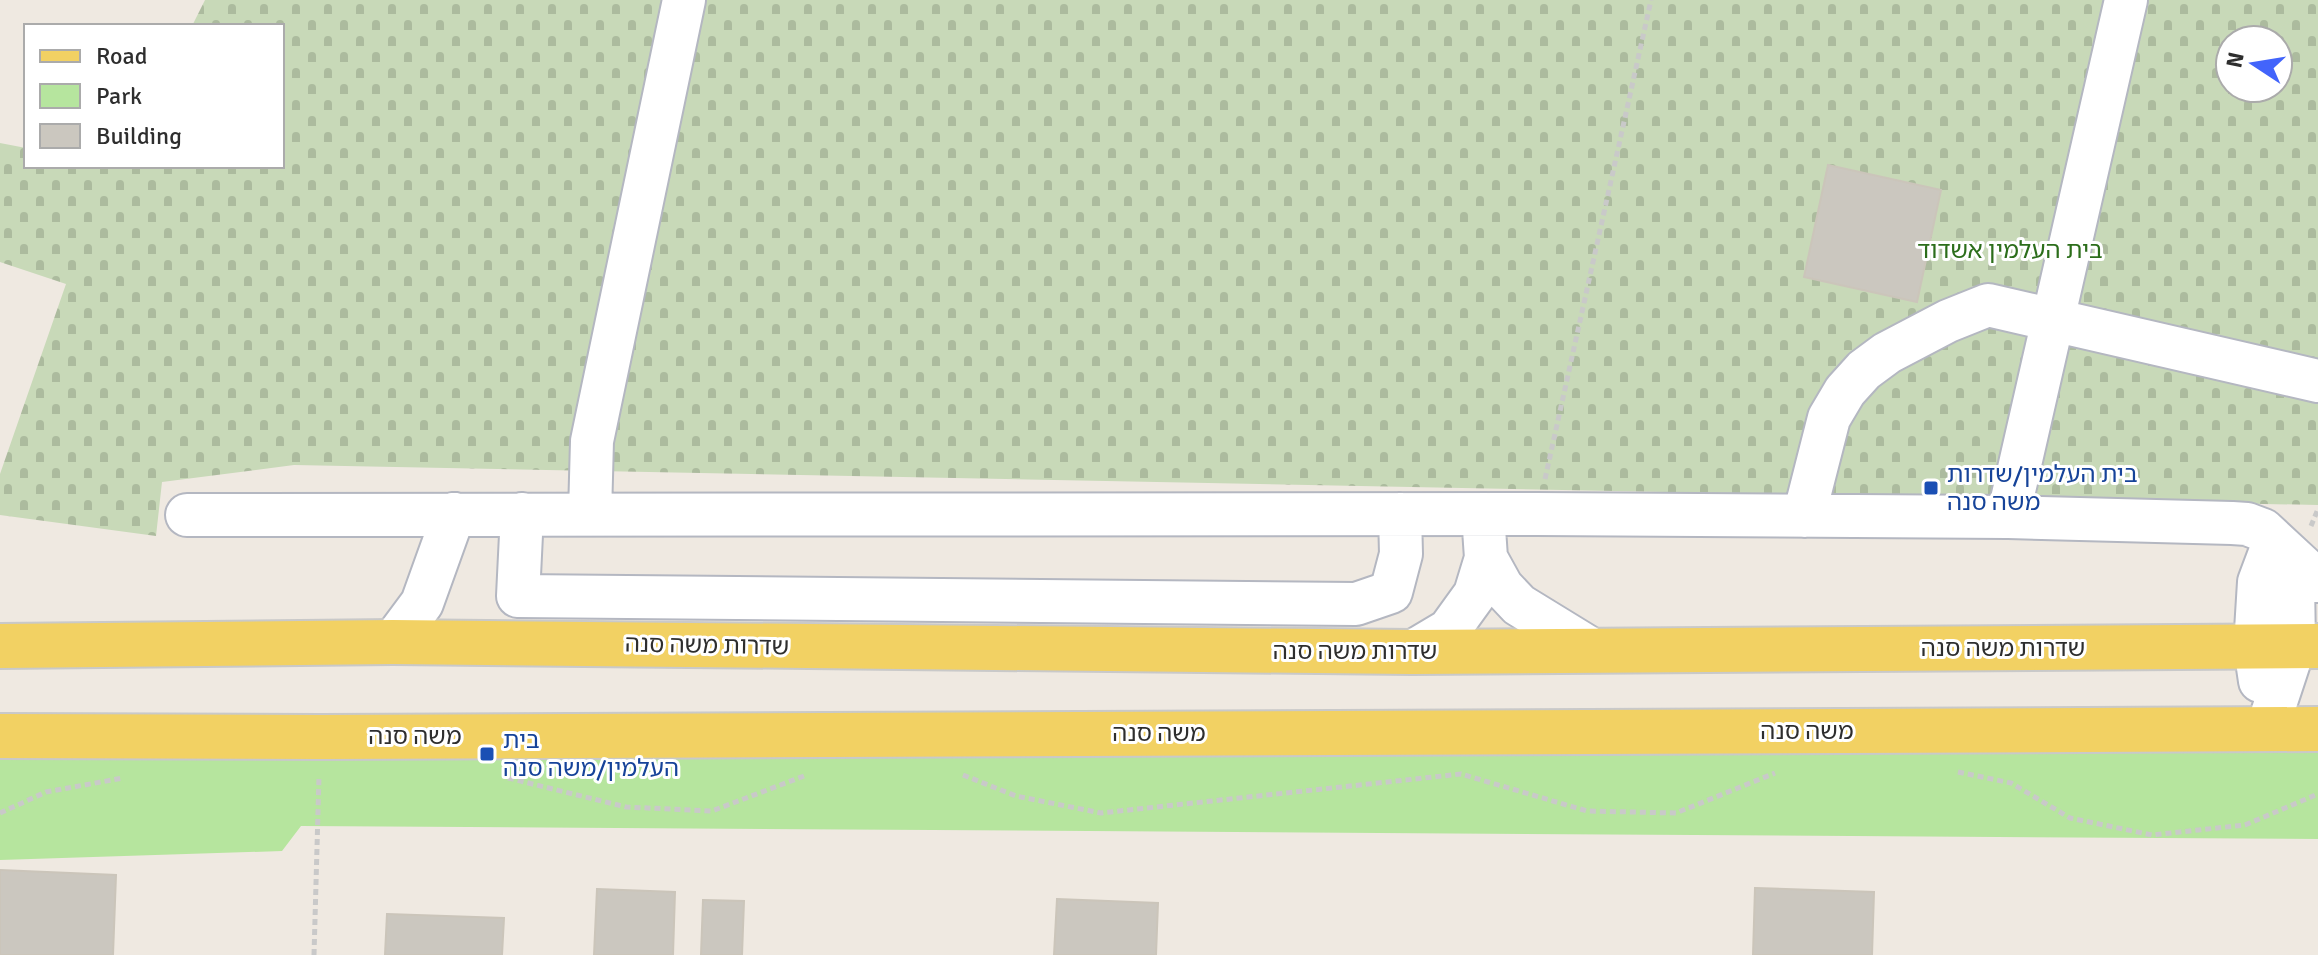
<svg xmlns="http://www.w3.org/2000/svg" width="2318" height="955" font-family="Signika,'Noto Sans Hebrew',sans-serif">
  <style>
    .cemetery { fill: url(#cemetery-stones); fill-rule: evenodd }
    .park { fill: #b6e59e }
    .building { fill: #cbc7bf; stroke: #cbc5ba; stroke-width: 2 }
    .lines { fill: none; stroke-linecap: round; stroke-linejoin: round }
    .minor-casing { stroke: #b4b7c1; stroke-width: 46 }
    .major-casing { stroke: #c9c9c9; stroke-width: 48 }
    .path { stroke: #c9c9c9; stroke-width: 5; stroke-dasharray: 6 4; stroke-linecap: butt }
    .minor { stroke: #fff; stroke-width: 42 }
    .major { stroke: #f2d163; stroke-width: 44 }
    .transit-dot { fill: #1a4fb4; stroke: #fff; stroke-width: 3 }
    .labels { text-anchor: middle; stroke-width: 6; stroke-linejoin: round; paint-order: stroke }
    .park-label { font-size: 24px; fill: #2c6e1b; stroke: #fff }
    .transit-label { font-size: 24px; fill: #164399; stroke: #fff; text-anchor: start }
    .street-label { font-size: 24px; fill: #2e2e2e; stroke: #fff }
  </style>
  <defs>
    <pattern id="cemetery-stones" width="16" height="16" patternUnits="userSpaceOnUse" patternTransform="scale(2)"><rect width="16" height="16" fill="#c8d9b8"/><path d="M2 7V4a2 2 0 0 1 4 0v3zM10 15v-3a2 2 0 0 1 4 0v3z" fill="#acbb9e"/></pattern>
  </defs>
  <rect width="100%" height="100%" fill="#efe9e1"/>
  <!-- cemetery -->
  <path class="cemetery" d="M205 0H2318V505L294 465 162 482 156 536 0 515V474L66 284 0 262V143L26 148V166H282V26H192ZM2230 40H2278V88H2230Z"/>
  <!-- park -->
  <path class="park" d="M2318 749V839L301 826 282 851 0 860V760Z"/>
  <!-- building -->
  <path class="building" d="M1828 165 1941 190 1917 302 1804 277Z
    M0 870 116 875 113 955H0Z
    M1755 888 1874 892 1872 955H1753Z
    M597 889 675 892 673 955H594Z
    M1057 899 1158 903 1156 955H1054Z
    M703 900 744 901 742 955H701Z
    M387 914 504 918 502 955H385Z"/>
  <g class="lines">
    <defs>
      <path id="minor" d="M522 514 518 596 1356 604 1391 592 1401 554 1400 514
        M590 514 592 441 684 0
        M187 515 1537 514 2008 517 2232 523 2247 524 2263 530 2318 581
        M1804 516 1829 418 1845 391 1864 370 1887 353 1948 321 1988 305 2318 381
        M2008 517 2126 0
        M1486 558 1502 587 1519 605 1594 651
        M393 642 422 603 454 514
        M1412 652 1449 630 1475 594 1486 558 1483 514
        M2260 681 2255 647 2259 582 2274 542
        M2267 729 2294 647 2293 580 2276 546"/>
      <path id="major" d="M0 646 393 642 1412 652 2318 646
        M0 736 321 737 2318 729"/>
    </defs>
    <!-- minor casing -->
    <use href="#minor" class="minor-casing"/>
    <!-- major casing -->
    <use href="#major" class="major-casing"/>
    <!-- path -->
    <path class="path" d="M1545 479 1651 0
      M2311 526 2318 509
      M1958 772 2011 783 2070 818 2152 835 2245 825 2318 794
      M963 775 1016 796 1101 813 1461 774 1587 811 1676 813 1775 773
      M508 778 626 807 712 811 804 776
      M0 813 46 792 123 778
      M314 955 319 776"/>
    <!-- minor -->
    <use href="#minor" class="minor"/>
    <!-- major -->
    <use href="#major" class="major"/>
  </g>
  <!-- markers -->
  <g class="transit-dot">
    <rect x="1923" y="480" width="16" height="16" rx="4"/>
    <rect x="479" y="746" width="16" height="16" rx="4"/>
  </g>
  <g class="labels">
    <!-- park labels -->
    <g class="park-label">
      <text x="2010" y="258">בית העלמין אשדוד</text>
    </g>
    <!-- transit labels -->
    <g class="transit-label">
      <text x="1947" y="482">בית העלמין/שדרות<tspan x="1947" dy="28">משה סנה</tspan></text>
      <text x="503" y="748">בית<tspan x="503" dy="28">העלמין/משה סנה</tspan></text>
    </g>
    <!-- street labels -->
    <g class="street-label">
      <text transform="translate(707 645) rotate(1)" y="8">שדרות משה סנה</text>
      <text x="2003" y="656">שדרות משה סנה</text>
      <text x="1355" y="659">שדרות משה סנה</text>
      <text x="1807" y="739">משה סנה</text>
      <text x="1159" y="741">משה סנה</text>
      <text x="415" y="744">משה סנה</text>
    </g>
  </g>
  <!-- legend -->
  <rect x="24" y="24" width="260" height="144" fill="#ffffff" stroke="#ababab" stroke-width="2"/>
  <rect x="40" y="50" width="40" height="12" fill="#f2d163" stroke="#ababab" stroke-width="2"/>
  <text x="96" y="64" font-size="24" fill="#2e2e2e">Road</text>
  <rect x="40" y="84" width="40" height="24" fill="#b6e59e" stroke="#ababab" stroke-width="2"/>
  <text x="96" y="104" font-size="24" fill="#2e2e2e">Park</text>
  <rect x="40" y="124" width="40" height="24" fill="#cbc7bf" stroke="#ababab" stroke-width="2"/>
  <text x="96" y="144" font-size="24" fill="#2e2e2e">Building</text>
  <!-- north arrow -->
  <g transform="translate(2254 64) rotate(282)"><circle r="38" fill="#ffffff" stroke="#ababab" stroke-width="2"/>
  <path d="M0-6L14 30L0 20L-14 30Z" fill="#4264fb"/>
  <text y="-12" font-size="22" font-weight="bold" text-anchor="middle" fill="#2e2e2e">N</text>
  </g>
</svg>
